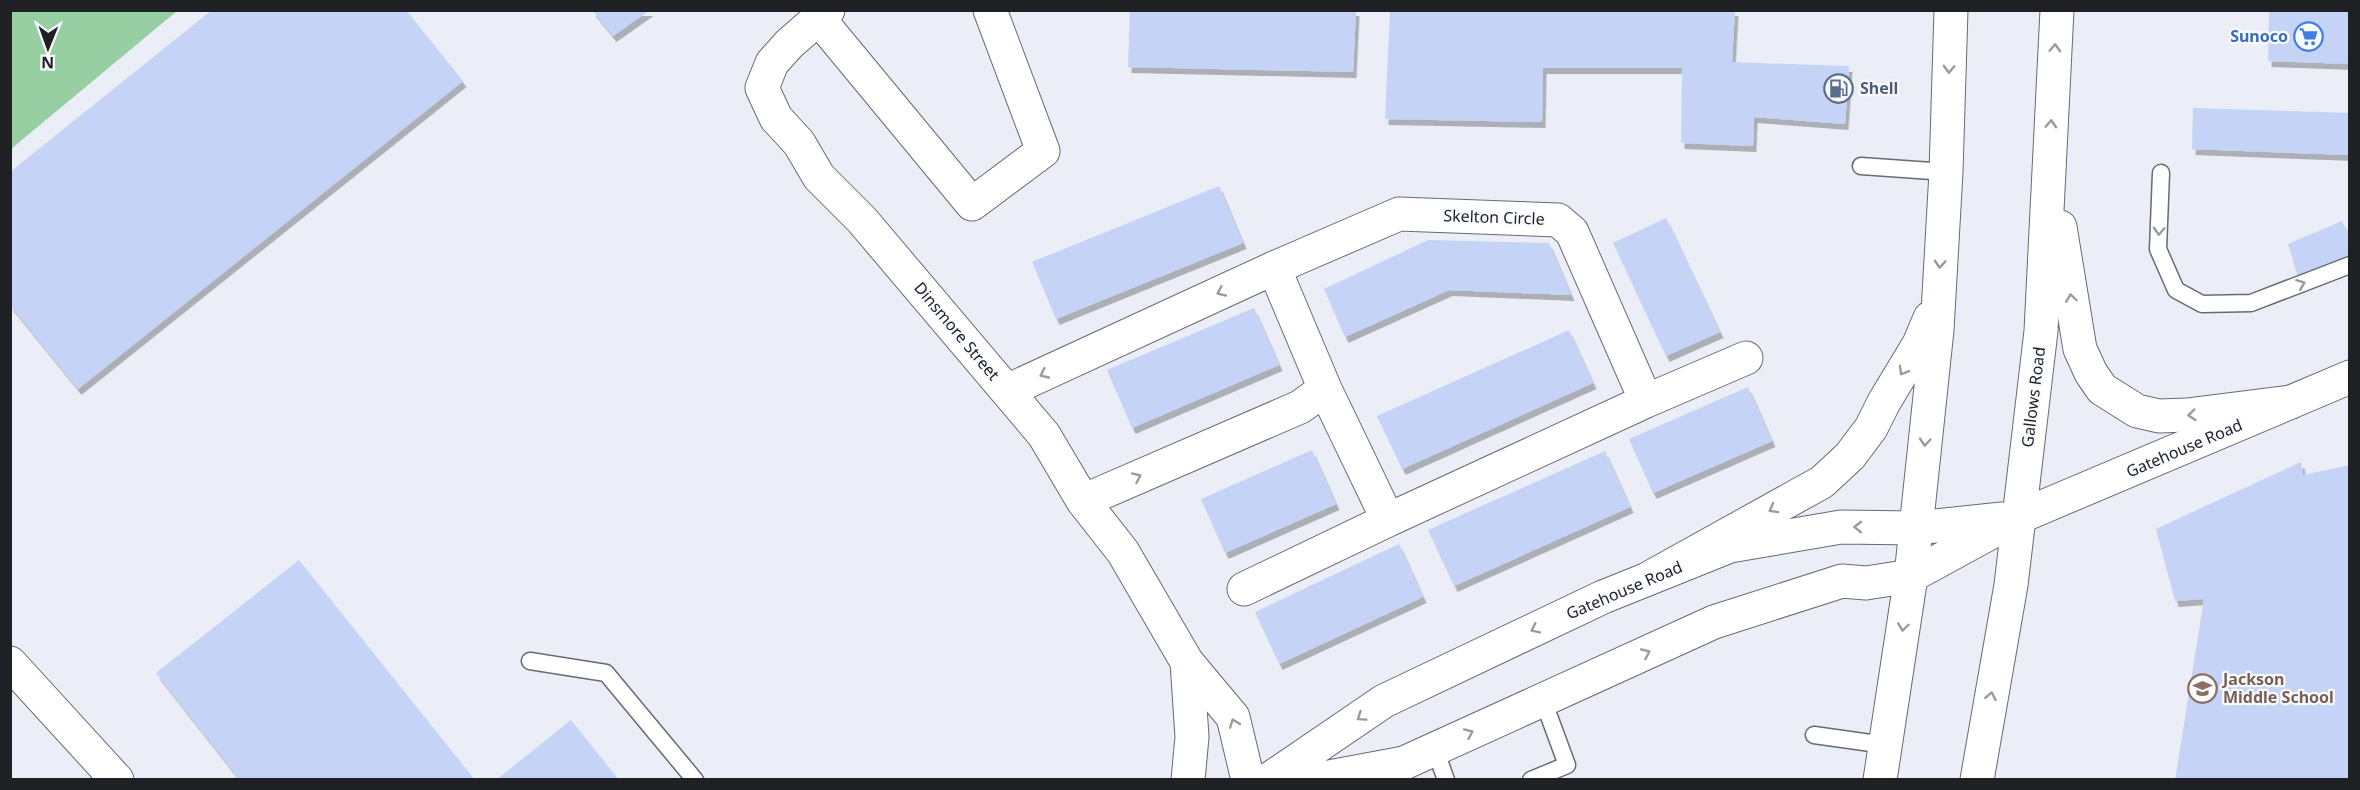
<svg xmlns="http://www.w3.org/2000/svg" width="2360" height="790" font-family="'Noto Sans',sans-serif">
  <style>
    .green { fill: #97cfa3 }
    .building { fill: #c4d3f6; filter: url(#shadow) }
    .lines { fill: none; stroke-linecap: round; stroke-linejoin: round }
    .service-casing { stroke: #676a72; stroke-width: 19 }
    .minor-casing { stroke: #676a72; stroke-width: 35 }
    .tertiary-casing { stroke: #676a72; stroke-width: 35 }
    .primary-casing { stroke: #676a72; stroke-width: 35 }
    .service { stroke: #fff; stroke-width: 16 }
    .minor { stroke: #fff; stroke-width: 33 }
    .tertiary { stroke: #fff; stroke-width: 33 }
    .primary { stroke: #fff; stroke-width: 33 }
    .oneway { stroke: #9a9b9c }
    .labels { text-anchor: middle; stroke-width: 4.5; stroke-linejoin: round; paint-order: stroke }
    .shop-label { font-size: 16px; font-weight: bold; fill: #366cbe; stroke: #fafbff; text-anchor: end }
    .service-label { font-size: 16px; font-weight: bold; fill: #4e5e75; stroke: #fafbff; text-anchor: start }
    .street-label { font-size: 16px; fill: #1f2023; stroke: #fafbff }
    .education-label { font-size: 16px; font-weight: bold; fill: #785e54; stroke: #fafbff; text-anchor: start }
  </style>
  <defs>
    <filter id="shadow"><feDropShadow dx="3.5" dy="6" stdDeviation="0" flood-color="#0004"/></filter>
  </defs>
  <rect width="100%" height="100%" fill="#ebeef7"/>
  <!-- green -->
  <path class="green" d="M11 10H177V11L11 149Z"/>
  <!-- building -->
  <path class="building" d="M212 10H406L463 81 78 389 10 305V172Z
    M592 10H650L613 36Z
    M1130 10H1356L1353 72 1128 67Z
    M1390 10H1735L1732 62 1849 66 1845 124 1754 117 1753 146 1681 143 1682 68H1543L1542 122 1385 119Z
    M2269 10H2350V64L2268 61Z
    M2193 108 2350 113V155L2192 149Z
    M1219 186 1243 243 1056 319 1032 262Z
    M1666 218 1720 332 1666 356 1613 243Z
    M2342 221 2350 238V256L2298 277 2288 244Z
    M1428 240 1549 243 1571 295 1449 290 1345 337 1324 289Z
    M1254 308 1279 365 1132 428 1107 370Z
    M1569 330 1593 383 1402 469 1377 416Z
    M1748 387 1772 441 1653 493 1629 439Z
    M1312 450 1336 504 1225 553 1201 499Z
    M1605 451 1630 507 1454 586 1428 530Z
    M2301 462 2303 475 2350 465V780H2175L2204 599 2175 601 2156 529Z
    M1399 544 1423 597 1279 664 1255 612Z
    M299 560 475 780H240L156 673Z
    M571 720 619 780H496Z"/>
  <g class="lines">
    <defs>
      <path id="service" d="M1861 166 1946 172
        M2161 173 2158 249 2176 290 2202 304 2251 303 2350 265
        M530 661 606 673 695 780
        M1814 735 1885 745
        M1435 749 1446 780
        M1531 780 1567 765 1543 700"/>
      <path id="minor" d="M828 10 789 44 772 63 762 88 776 118 799 143 819 177 862 220 1044 435 1083 501 1123 552 1187 662 1233 717 1248 780
        M819 19 972 204 1043 151 990 10
        M1007 391 1274 268 1399 214 1558 220 1572 232 1646 401 1388 520 1325 389 1274 268
        M1646 401 1746 358
        M1083 501 1300 407 1325 389
        M1244 589 1388 520
        M1187 662 1192 737 1188 780
        M10 663 117 780
        M1268 780 1384 701 1603 597 1730 546 1841 527 1916 528
        M1313 780 1404 763 1714 622 1842 581 1866 583 1911 576"/>
      <path id="tertiary" d="M1916 528 2002 519
        M1911 576 2019 517 2350 377"/>
      <path id="primary" d="M2060 227 2080 349 2091 373 2102 389 2137 411 2159 416 2187 415 2291 402
        M1651 577 1822 482 1850 456 1871 428 1884 402 1919 344 1930 318
        M1880 780 1911 576 1937 330 1946 172 1951 10
        M1977 780 2011 585 2041 331 2057 10"/>
    </defs>
    <!-- service casing -->
    <use href="#service" class="service-casing"/>
    <!-- minor casing -->
    <use href="#minor" class="minor-casing"/>
    <!-- tertiary casing -->
    <use href="#tertiary" class="tertiary-casing"/>
    <!-- primary casing -->
    <use href="#primary" class="primary-casing"/>
    <!-- service -->
    <use href="#service" class="service"/>
    <!-- minor -->
    <use href="#minor" class="minor"/>
    <!-- tertiary -->
    <use href="#tertiary" class="tertiary"/>
    <!-- primary -->
    <use href="#primary" class="primary"/>
  </g>
  <!-- one-way arrows -->
  <defs><path id="oneway-chevron" d="M-2-3.5L2.5 0L-2 3.5" fill="none" stroke-width="1.6" stroke-linecap="round" stroke-linejoin="round" transform="scale(1.5)"/></defs>
  <g class="oneway">
    <use href="#oneway-chevron" transform="translate(2055 48) rotate(-87)"/>
    <use href="#oneway-chevron" transform="translate(1949 69) rotate(92)"/>
    <use href="#oneway-chevron" transform="translate(2051 124) rotate(-87)"/>
    <use href="#oneway-chevron" transform="translate(2159 231) rotate(92)"/>
    <use href="#oneway-chevron" transform="translate(1940 264) rotate(93)"/>
    <use href="#oneway-chevron" transform="translate(2301 284) rotate(-21)"/>
    <use href="#oneway-chevron" transform="translate(1221 292) rotate(155)"/>
    <use href="#oneway-chevron" transform="translate(2071 298) rotate(-98)"/>
    <use href="#oneway-chevron" transform="translate(1903 371) rotate(120)"/>
    <use href="#oneway-chevron" transform="translate(1044 374) rotate(155)"/>
    <use href="#oneway-chevron" transform="translate(2192 415) rotate(174)"/>
    <use href="#oneway-chevron" transform="translate(1925 442) rotate(95)"/>
    <use href="#oneway-chevron" transform="translate(1137 477) rotate(-24)"/>
    <use href="#oneway-chevron" transform="translate(1773 509) rotate(151)"/>
    <use href="#oneway-chevron" transform="translate(1858 527) rotate(-179)"/>
    <use href="#oneway-chevron" transform="translate(1903 627) rotate(98)"/>
    <use href="#oneway-chevron" transform="translate(1535 629) rotate(154)"/>
    <use href="#oneway-chevron" transform="translate(1646 653) rotate(-24)"/>
    <use href="#oneway-chevron" transform="translate(1991 696) rotate(-79)"/>
    <use href="#oneway-chevron" transform="translate(1361 717) rotate(146)"/>
    <use href="#oneway-chevron" transform="translate(1234 723) rotate(-110)"/>
    <use href="#oneway-chevron" transform="translate(1469 733) rotate(-24)"/>
  </g>
  <!-- icons -->
  <defs>
    <symbol id="supermarket-ring" viewBox="-11 -11 22 22"><circle r="9.5" fill="#fafbff" stroke="#3f7fe0" stroke-width="1.5"/><path d="M-6-5.5h2.5l.6 2H6L4.5 2H-2.5L-4.4-4H-6ZM-1.5 3.2a1.3 1.3 0 1 0 .1 0ZM3 3.2a1.3 1.3 0 1 0 .1 0Z" fill="#3f7fe0"/></symbol>
    <symbol id="fuel-ring" viewBox="-11 -11 22 22"><circle r="9.5" fill="#fafbff" stroke="#5c6f8a" stroke-width="1.5"/><path d="M-5.5-6h7V0h2V4h1.3V-2.5L3-4.5l.8-.8L6-3V5H2.5V1h-1V6h-7ZM-4.2-4.7v3.2H.2V-4.7Z" fill="#5c6f8a"/></symbol>
    <symbol id="school-ring" viewBox="-11 -11 22 22"><circle r="9.5" fill="#fafbff" stroke="#8d6e63" stroke-width="1.5"/><path d="M0-5L7-2L0 1L-7-2ZM-4 1L0 2.5L4 1V4Q0 6-4 4Z" fill="#8d6e63"/></symbol>
  </defs>
  <g fill-rule="evenodd">
    <use href="#supermarket-ring" x="2292" y="20" width="33" height="33"/>
    <use href="#fuel-ring" x="1822" y="72" width="33" height="33"/>
    <use href="#school-ring" x="2186" y="672" width="33" height="33"/>
  </g>
  <g class="labels">
    <!-- shop labels -->
    <g class="shop-label">
      <text x="2288" y="42">Sunoco</text>
    </g>
    <!-- service labels -->
    <g class="service-label">
      <text x="1860" y="94">Shell</text>
    </g>
    <!-- street labels -->
    <g class="street-label">
      <text transform="translate(1494 217) rotate(2)" y="6">Skelton Circle</text>
      <text transform="translate(957 331) rotate(50)" y="6">Dinsmore Street</text>
      <text transform="translate(2033 397) rotate(-83)" y="6">Gallows Road</text>
      <text transform="translate(2184 448) rotate(-23)" y="6">Gatehouse Road</text>
      <text transform="translate(1624 590) rotate(-23)" y="6">Gatehouse Road</text>
    </g>
    <!-- education labels -->
    <g class="education-label">
      <text x="2223" y="685">Jackson<tspan x="2223" dy="18">Middle School</tspan></text>
    </g>
  </g>
  <!-- border -->
  <rect width="2360" height="790" fill="none" stroke="#1f2023" stroke-width="24"/>
  <!-- north arrow -->
  <g transform="translate(48 48) rotate(181)" stroke="#fafbff" stroke-width="4.5" paint-order="stroke">
  <path d="M0-4.5L10 22L0 15L-10 22Z" fill="#1f2023"/>
  <text y="-9" font-size="16" font-weight="bold" text-anchor="middle" fill="#1f2023">N</text>
  </g>
</svg>
